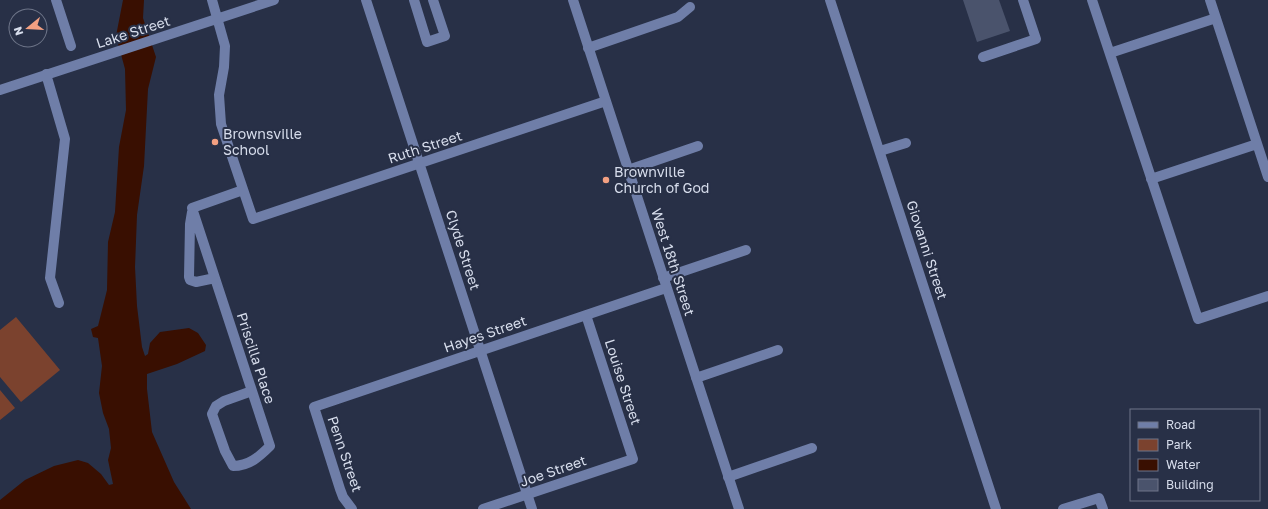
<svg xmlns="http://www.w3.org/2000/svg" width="1268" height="509" font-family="'Golos Text',sans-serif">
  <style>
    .green { fill: #7b422e }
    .water { fill: #390f01 }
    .building { fill: #4a536c }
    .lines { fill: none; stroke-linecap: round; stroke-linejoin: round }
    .minor { stroke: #6f7ea8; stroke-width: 10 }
    .poi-dot { fill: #f3a082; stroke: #283047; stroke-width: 1.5 }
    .labels { text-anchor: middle; stroke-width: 4; stroke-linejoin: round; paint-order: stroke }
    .street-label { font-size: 14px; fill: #d7ddec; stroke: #283047 }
    .poi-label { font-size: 14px; fill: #d7ddec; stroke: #283047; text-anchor: start }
  </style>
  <rect width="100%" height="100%" fill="#283047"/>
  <!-- green -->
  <path class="green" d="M16 317 60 370 21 402 0 377V330Z
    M0 390 15 408 0 420Z"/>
  <!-- water -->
  <path class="water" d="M123 0H144L143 18 156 57 148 89 144 166 137 215 135 267 137 306 142 347 145 356 148 354 150 343 160 332 189 328 198 333 206 345 205 351 177 364 147 374V389L152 432 174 482 191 509H0V500L25 480 54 466 78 460 88 463 101 474 109 485 113 484 108 460 111 448 109 429 103 413 99 393 102 366 98 338 93 337 91 329 98 326 107 290 108 242 115 212 119 147 126 110 125 69 116 36Z"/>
  <!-- building -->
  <path class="building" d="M963 0H999L1010 31 977 42Z"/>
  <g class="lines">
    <!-- minor -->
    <path class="minor" d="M56 0 71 46
      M212 0 225 46 224 67 219 95 221 124 253 219 606 101
      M366 0 532 509
      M414 0 427 42 445 36 433 0
      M573 0 739 509
      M830 0 996 509
      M1092 0 1198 319 1268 296
      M1210 0 1268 177
      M588 48 678 17 690 7
      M1110 53 1216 18
      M983 57 1036 39 1023 0
      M46 74 65 139 50 278 59 303
      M0 90 274 0
      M880 151 906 143
      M628 170 698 146
      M1151 179 1257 144
      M243 190 192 208 270 446C259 457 249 466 233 466L225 451 212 414 216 406 224 401 252 391
      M192 212 190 224 189 277 190 280 196 282 215 278
      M663 278 746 250
      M696 378 778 350
      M728 477 812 448
      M352 509 343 497 340 489 314 407 666 288
      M483 509 633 459 586 315
      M1063 509 1099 498 1103 509"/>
  </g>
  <!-- markers -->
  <g class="poi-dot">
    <circle cx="215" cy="142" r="4"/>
    <circle cx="606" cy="180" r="4"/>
  </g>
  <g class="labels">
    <!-- street labels -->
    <g class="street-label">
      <text transform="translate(133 32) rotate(-18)" y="5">Lake Street</text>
      <text transform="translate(425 147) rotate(-18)" y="5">Ruth Street</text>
      <text transform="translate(463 250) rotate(72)" y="5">Clyde Street</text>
      <text transform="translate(927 250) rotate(72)" y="5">Giovanni Street</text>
      <text transform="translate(673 262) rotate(72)" y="5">West 18th Street</text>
      <text transform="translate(485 334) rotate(-19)" y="5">Hayes Street</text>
      <text transform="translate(256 358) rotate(72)" y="5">Priscilla Place</text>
      <text transform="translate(623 382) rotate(72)" y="5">Louise Street</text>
      <text transform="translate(345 454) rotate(71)" y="5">Penn Street</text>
      <text transform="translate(553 471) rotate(-19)" y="5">Joe Street</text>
    </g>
    <!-- poi labels -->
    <g class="poi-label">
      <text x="223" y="139">Brownsville<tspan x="223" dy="16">School</tspan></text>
      <text x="614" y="177">Brownville<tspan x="614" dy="16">Church of God</tspan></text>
    </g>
  </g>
  <!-- legend -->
  <rect x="1130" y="409" width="130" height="92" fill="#283047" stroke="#6e7589"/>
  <rect x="1138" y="422" width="20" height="6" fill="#6f7ea8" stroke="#6e7589"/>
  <text x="1166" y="429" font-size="12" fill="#d7ddec">Road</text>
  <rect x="1138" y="439" width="20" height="12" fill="#7b422e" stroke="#6e7589"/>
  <text x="1166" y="449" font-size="12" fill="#d7ddec">Park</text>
  <rect x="1138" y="459" width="20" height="12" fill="#390f01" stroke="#6e7589"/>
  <text x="1166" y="469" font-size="12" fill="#d7ddec">Water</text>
  <rect x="1138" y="479" width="20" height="12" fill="#4a536c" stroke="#6e7589"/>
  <text x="1166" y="489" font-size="12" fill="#d7ddec">Building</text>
  <!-- north arrow -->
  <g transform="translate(28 28) rotate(252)"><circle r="19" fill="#283047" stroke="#6e7589"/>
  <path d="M0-3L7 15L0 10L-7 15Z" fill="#f3a082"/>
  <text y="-6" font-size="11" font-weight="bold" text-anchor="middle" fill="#d7ddec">N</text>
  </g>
</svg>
